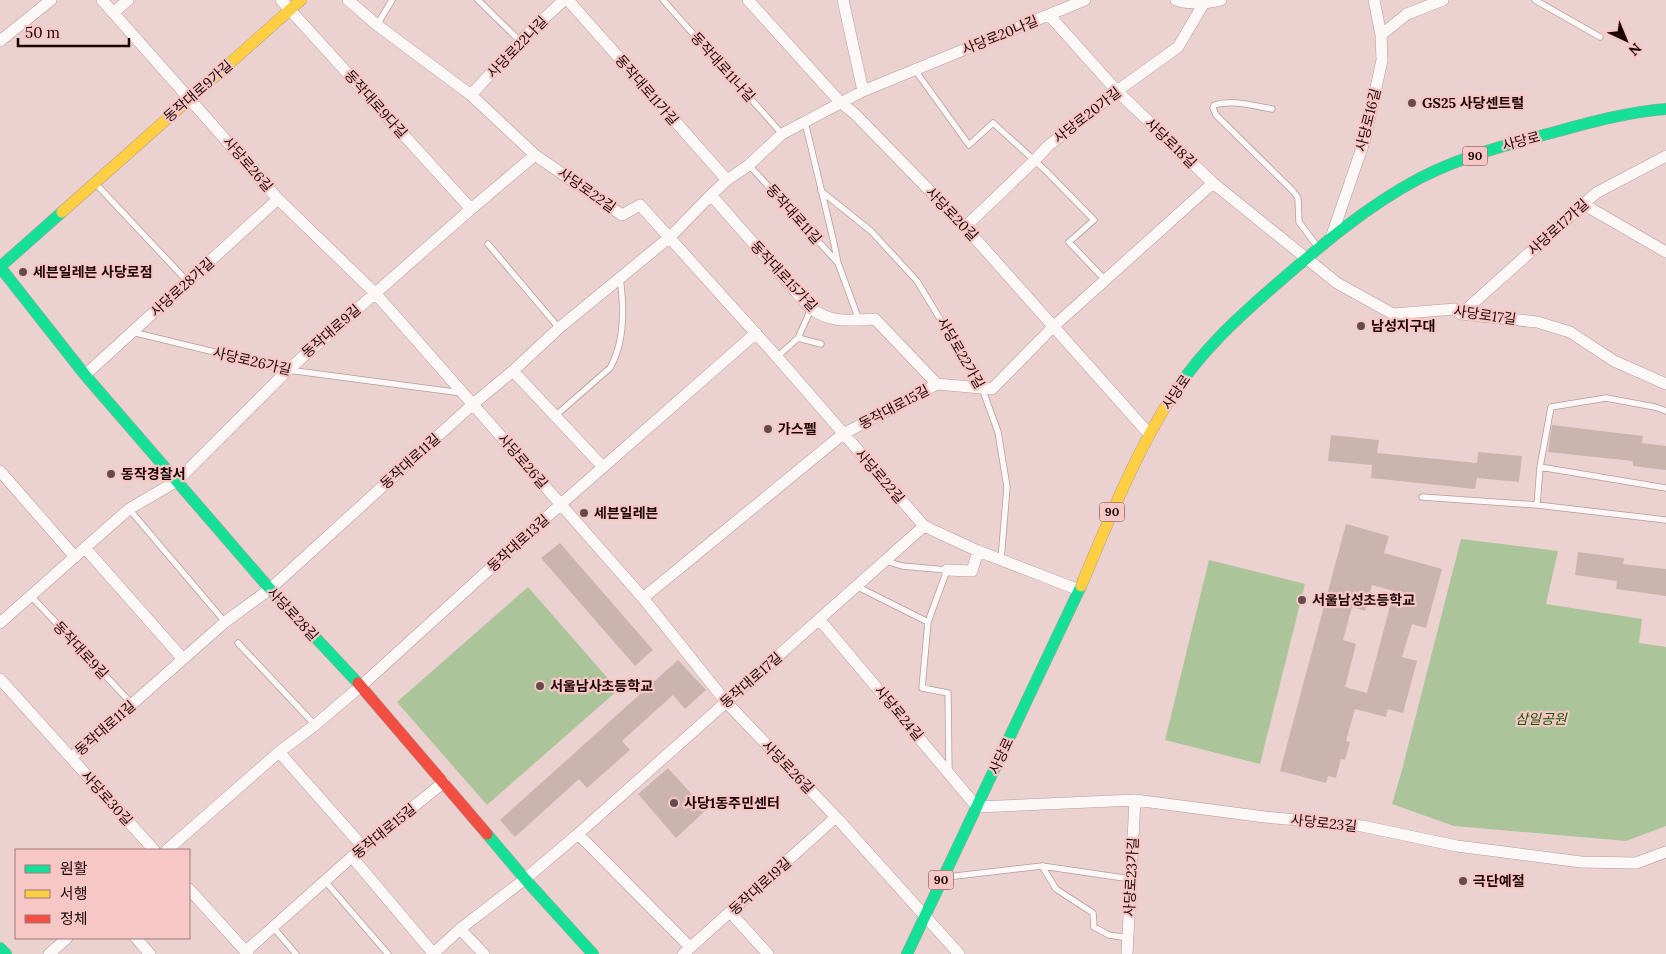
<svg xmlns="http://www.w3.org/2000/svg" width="1666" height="954" font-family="Lora,'Noto Sans KR',serif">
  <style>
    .green { fill: #abc49a }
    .building { fill: #ccb4ae; fill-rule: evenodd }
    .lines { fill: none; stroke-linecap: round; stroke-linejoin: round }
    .lane-casing { stroke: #b49c9a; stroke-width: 7 }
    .street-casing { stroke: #b49c9a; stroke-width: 12 }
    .fast-casing { stroke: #b49c9a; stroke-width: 12 }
    .slow-casing { stroke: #b49c9a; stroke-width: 12 }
    .jam-casing { stroke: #b49c9a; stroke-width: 12 }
    .lane { stroke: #fcf8f8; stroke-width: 5.5 }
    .street { stroke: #fcf8f8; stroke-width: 11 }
    .fast { stroke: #16e098; stroke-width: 11 }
    .slow { stroke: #ffcf43; stroke-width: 11 }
    .jam { stroke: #f24e42; stroke-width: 11 }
    .poi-dot { fill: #644c4c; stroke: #f6c7c5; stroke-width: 2 }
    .labels { text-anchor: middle; stroke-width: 4.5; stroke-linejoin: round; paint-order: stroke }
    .shield { fill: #f6c7c5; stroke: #5d3e3f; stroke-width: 1 }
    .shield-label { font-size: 12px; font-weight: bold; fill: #1c0405 }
    .street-label { font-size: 14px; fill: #1c0405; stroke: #f6c7c5 }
    .poi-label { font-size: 14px; font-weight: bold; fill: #1c0405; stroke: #f6c7c5; text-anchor: start }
    .park-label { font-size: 14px; font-style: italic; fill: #0e5801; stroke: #f6c7c5 }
  </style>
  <rect width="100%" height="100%" fill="#ebd2d0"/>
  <!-- green -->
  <path class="green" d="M1461 539 1558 551 1546 604 1642 619 1639 643 1666 647V826L1626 841 1454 826 1392 804 1402 770Z
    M1209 560 1305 584 1260 764 1165 740Z
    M528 587 618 690 487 805 397 702Z"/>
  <!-- building -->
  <path class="building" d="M1552 425 1643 436 1642 443 1666 446V470L1633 466V461L1548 452Z
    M1331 435 1379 440 1377 453 1477 463 1478 452 1522 456 1519 482 1477 478 1475 489 1371 478 1372 465 1328 461Z
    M1346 524 1389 536 1384 553 1442 569 1426 628 1412 624 1402 657 1417 661 1403 713 1388 709 1386 717 1355 709 1346 741 1350 742 1345 760 1341 759 1336 778 1328 776 1326 783 1280 771ZM1372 585 1394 591 1367 693 1345 687 1356 644 1343 640 1352 607 1365 611Z
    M560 543 653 650 635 666 541 558Z
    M1578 552 1624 558 1623 564 1666 569V596L1616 589 1617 581 1575 575Z
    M678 660 706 690 685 709 673 695 622 741 630 750 587 788 579 779 515 837 500 820Z
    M668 768 706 810 676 838 638 794Z"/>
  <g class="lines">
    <defs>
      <path id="lane" d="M478 0 520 41
        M663 0 782 134
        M1535 0 1600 37
        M377 25 392 0
        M915 70 969 145 993 123 1046 171 1094 220 1069 242 1105 280
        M1272 109C1254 106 1232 99 1214 105L1213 108 1216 115 1293 191 1298 198 1299 222 1317 246
        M805 122 833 239 838 263 859 320
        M749 165 838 263
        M95 183 188 282
        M821 191 871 231 917 281 982 388 998 432 1007 487 1001 560
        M488 244 559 328
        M132 332 288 370 462 393
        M798 338 811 309
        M777 357 798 338 821 344
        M1666 411 1655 407 1606 398 1551 407 1540 467 1666 488
        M555 416 610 368C625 342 624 306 620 278
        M1540 467 1537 505 1666 520
        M1422 497 1537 505
        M129 509 225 622
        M886 561 902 566 947 570 928 622 922 688 948 693 949 772
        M856 586 928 622
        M31 596 132 704
        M238 643 315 725
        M1042 866 1056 889 1093 913 1094 927 1109 935 1128 938
        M947 877 1042 866 1131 879
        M325 881 388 954
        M273 927 296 954"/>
      <path id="street" d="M102 0 278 199 375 293 643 598 726 702 836 817 959 954
        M281 0 471 209
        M348 0 377 25 471 95 535 155 622 215 640 205 777 357 924 526 978 551 1079 590
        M568 0 727 180
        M748 0 840 102 855 114 965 227 1149 434
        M843 0 863 91
        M1176 0C1191 5 1206 3 1221 0
        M113 13 128 0
        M1049 15 1117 91 1213 183 1337 283 1393 314 1455 309 1461 314 1537 322 1570 332 1614 361 1666 384
        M1381 35 1407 14 1443 0
        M0 41 51 0
        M471 95 520 41 564 0
        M711 195 811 309C835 324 848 320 875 319L937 384
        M1583 204 1666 252
        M965 227 1034 161 1048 146 1117 91 1178 47 1204 3
        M1332 235 1365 139 1382 60 1381 35 1374 0
        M1461 314 1596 193 1666 156
        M513 371 603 467
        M85 375 278 199
        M0 471 75 557
        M85 548 183 659
        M947 570 972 571 978 551
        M643 598 843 434 937 384 992 389 1054 326 1213 183
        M819 619 977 807 1135 800 1265 817 1362 826 1457 846 1581 862 1636 863 1666 852
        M0 623 129 509 177 481 288 370 471 209 535 155
        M0 679 154 850
        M279 752 363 847
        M71 758 225 622 270 589 473 404 513 371 559 328 670 237 711 195 727 180 749 165 782 134 863 91 1085 0
        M578 834 690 947
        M167 850 279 752 315 725 361 686 561 504 756 333
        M352 857 433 953
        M189 889 248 954
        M730 912 768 954
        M460 929 484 954
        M136 938 150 954
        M245 952 363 847 444 782
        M49 954 67 938
        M433 954 460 929 525 879 578 834 924 526
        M683 954 836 817
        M1127 954 1135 800"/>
      <path id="fast" d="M62 212 0 267 85 375 270 589 358 683
        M1174 393C1201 352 1235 320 1272 288 1318 248 1365 207 1420 178 1463 156 1509 144 1555 132 1592 122 1628 112 1666 109
        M487 834 525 879 593 954
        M0 948 6 954
        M907 954 1081 586"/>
      <path id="slow" d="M62 212 301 0
        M1081 586C1109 520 1135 453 1174 393"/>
      <path id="jam" d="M358 683 487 834"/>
    </defs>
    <!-- lane casing -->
    <use href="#lane" class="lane-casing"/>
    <!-- street casing -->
    <use href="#street" class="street-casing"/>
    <!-- fast casing -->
    <use href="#fast" class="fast-casing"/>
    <!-- slow casing -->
    <use href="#slow" class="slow-casing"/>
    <!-- jam casing -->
    <use href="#jam" class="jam-casing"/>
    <!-- lane -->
    <use href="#lane" class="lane"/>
    <!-- street -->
    <use href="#street" class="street"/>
    <!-- fast -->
    <use href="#fast" class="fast"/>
    <!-- slow -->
    <use href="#slow" class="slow"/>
    <!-- jam -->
    <use href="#jam" class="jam"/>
  </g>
  <!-- markers -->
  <g class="poi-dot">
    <circle cx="1412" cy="103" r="5"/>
    <circle cx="23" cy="272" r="5"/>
    <circle cx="1361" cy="326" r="5"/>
    <circle cx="768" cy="429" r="5"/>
    <circle cx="111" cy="474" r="5"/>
    <circle cx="584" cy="513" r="5"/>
    <circle cx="1302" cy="600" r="5"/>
    <circle cx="540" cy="686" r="5"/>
    <circle cx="674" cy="803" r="5"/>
    <circle cx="1463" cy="881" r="5"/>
  </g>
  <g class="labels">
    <!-- shield labels -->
    <g class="shield">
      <rect x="1462.5" y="146.5" width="25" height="19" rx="4"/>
      <rect x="1099.5" y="502.5" width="25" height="19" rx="4"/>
      <rect x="928.5" y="870.5" width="25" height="19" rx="4"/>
    </g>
    <g class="shield-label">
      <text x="1475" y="160">90</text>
      <text x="1112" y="516">90</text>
      <text x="941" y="884">90</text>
    </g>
    <!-- street labels -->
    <g class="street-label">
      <text transform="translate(1000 35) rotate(-22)" y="5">사당로20나길</text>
      <text transform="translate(517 47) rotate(-46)" y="5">사당로22나길</text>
      <text transform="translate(723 67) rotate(48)" y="5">동작대로11나길</text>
      <text transform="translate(647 90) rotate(49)" y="5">동작대로11가길</text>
      <text transform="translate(198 91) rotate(-41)" y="5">동작대로9가길</text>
      <text transform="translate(376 104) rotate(48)" y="5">동작대로9다길</text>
      <text transform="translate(1087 115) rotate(-38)" y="5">사당로20가길</text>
      <text transform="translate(1368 120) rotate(-76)" y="5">사당로16길</text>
      <text transform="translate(1521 141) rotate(-15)" y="5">사당로</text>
      <text transform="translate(1171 143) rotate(44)" y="5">사당로18길</text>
      <text transform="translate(248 164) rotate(49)" y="5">사당로26길</text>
      <text transform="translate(587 190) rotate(35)" y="5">사당로22길</text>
      <text transform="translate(794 214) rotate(48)" y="5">동작대로11길</text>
      <text transform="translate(952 214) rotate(46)" y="5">사당로20길</text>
      <text transform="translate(1558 227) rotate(-42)" y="5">사당로17가길</text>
      <text transform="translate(784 276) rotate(47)" y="5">동작대로15가길</text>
      <text transform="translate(182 287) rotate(-42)" y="5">사당로28가길</text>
      <text transform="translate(1485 315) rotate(8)" y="5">사당로17길</text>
      <text transform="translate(331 331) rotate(-41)" y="5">동작대로9길</text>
      <text transform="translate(961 353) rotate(60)" y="5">사당로22가길</text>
      <text transform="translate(252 361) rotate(13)" y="5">사당로26가길</text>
      <text transform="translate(1176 392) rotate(-56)" y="5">사당로</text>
      <text transform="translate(894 407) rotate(-28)" y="5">동작대로15길</text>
      <text transform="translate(410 461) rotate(-42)" y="5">동작대로11길</text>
      <text transform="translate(523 461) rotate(49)" y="5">사당로26길</text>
      <text transform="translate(880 476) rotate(49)" y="5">사당로22길</text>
      <text transform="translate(518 543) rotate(-42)" y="5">동작대로13길</text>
      <text transform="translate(293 614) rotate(47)" y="5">사당로28길</text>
      <text transform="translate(81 650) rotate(47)" y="5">동작대로9길</text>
      <text transform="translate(751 680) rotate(-41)" y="5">동작대로17길</text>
      <text transform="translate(899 713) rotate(50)" y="5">사당로24길</text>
      <text transform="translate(105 728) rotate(-41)" y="5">동작대로11길</text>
      <text transform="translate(1001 756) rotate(-65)" y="5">사당로</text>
      <text transform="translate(788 767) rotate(46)" y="5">사당로26길</text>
      <text transform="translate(107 798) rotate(48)" y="5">사당로30길</text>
      <text transform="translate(1324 823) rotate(6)" y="5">사당로23길</text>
      <text transform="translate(384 831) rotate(-39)" y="5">동작대로15길</text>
      <text transform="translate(1131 877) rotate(-87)" y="5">사당로23가길</text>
      <text transform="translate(760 886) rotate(-42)" y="5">동작대로19길</text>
    </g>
    <!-- poi labels -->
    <g class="poi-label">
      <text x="1422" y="108">GS25 사당센트럴</text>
      <text x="33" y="277">세븐일레븐 사당로점</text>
      <text x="1371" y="331">남성지구대</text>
      <text x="778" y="434">가스펠</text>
      <text x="121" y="479">동작경찰서</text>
      <text x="594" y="518">세븐일레븐</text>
      <text x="1312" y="605">서울남성초등학교</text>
      <text x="550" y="691">서울남사초등학교</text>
      <text x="684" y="808">사당1동주민센터</text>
      <text x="1473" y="886">극단예절</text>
    </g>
    <!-- park labels -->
    <g class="park-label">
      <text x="1541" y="724">삼일공원</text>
    </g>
  </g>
  <!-- legend -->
  <rect x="15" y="849" width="175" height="90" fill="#f6c7c5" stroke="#9f7978"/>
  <rect x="25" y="865" width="25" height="8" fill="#16e098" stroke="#9f7978"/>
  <text x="60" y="874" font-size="15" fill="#1c0405">원활</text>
  <rect x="25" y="890" width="25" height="8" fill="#ffcf43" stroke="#9f7978"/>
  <text x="60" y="899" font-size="15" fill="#1c0405">서행</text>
  <rect x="25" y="915" width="25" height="8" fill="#f24e42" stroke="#9f7978"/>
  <text x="60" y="924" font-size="15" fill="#1c0405">정체</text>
  <!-- north arrow -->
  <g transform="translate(1626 40) rotate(136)" stroke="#f6c7c5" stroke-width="4" paint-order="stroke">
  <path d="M0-4L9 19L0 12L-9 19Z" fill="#1c0405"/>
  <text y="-8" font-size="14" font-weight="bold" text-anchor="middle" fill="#1c0405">N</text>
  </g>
  <!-- scale -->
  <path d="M18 38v8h111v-8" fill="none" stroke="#1c0405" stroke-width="2.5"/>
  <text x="25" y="38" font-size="15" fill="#1c0405" stroke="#f6c7c5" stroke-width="4" paint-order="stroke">50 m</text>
</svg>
